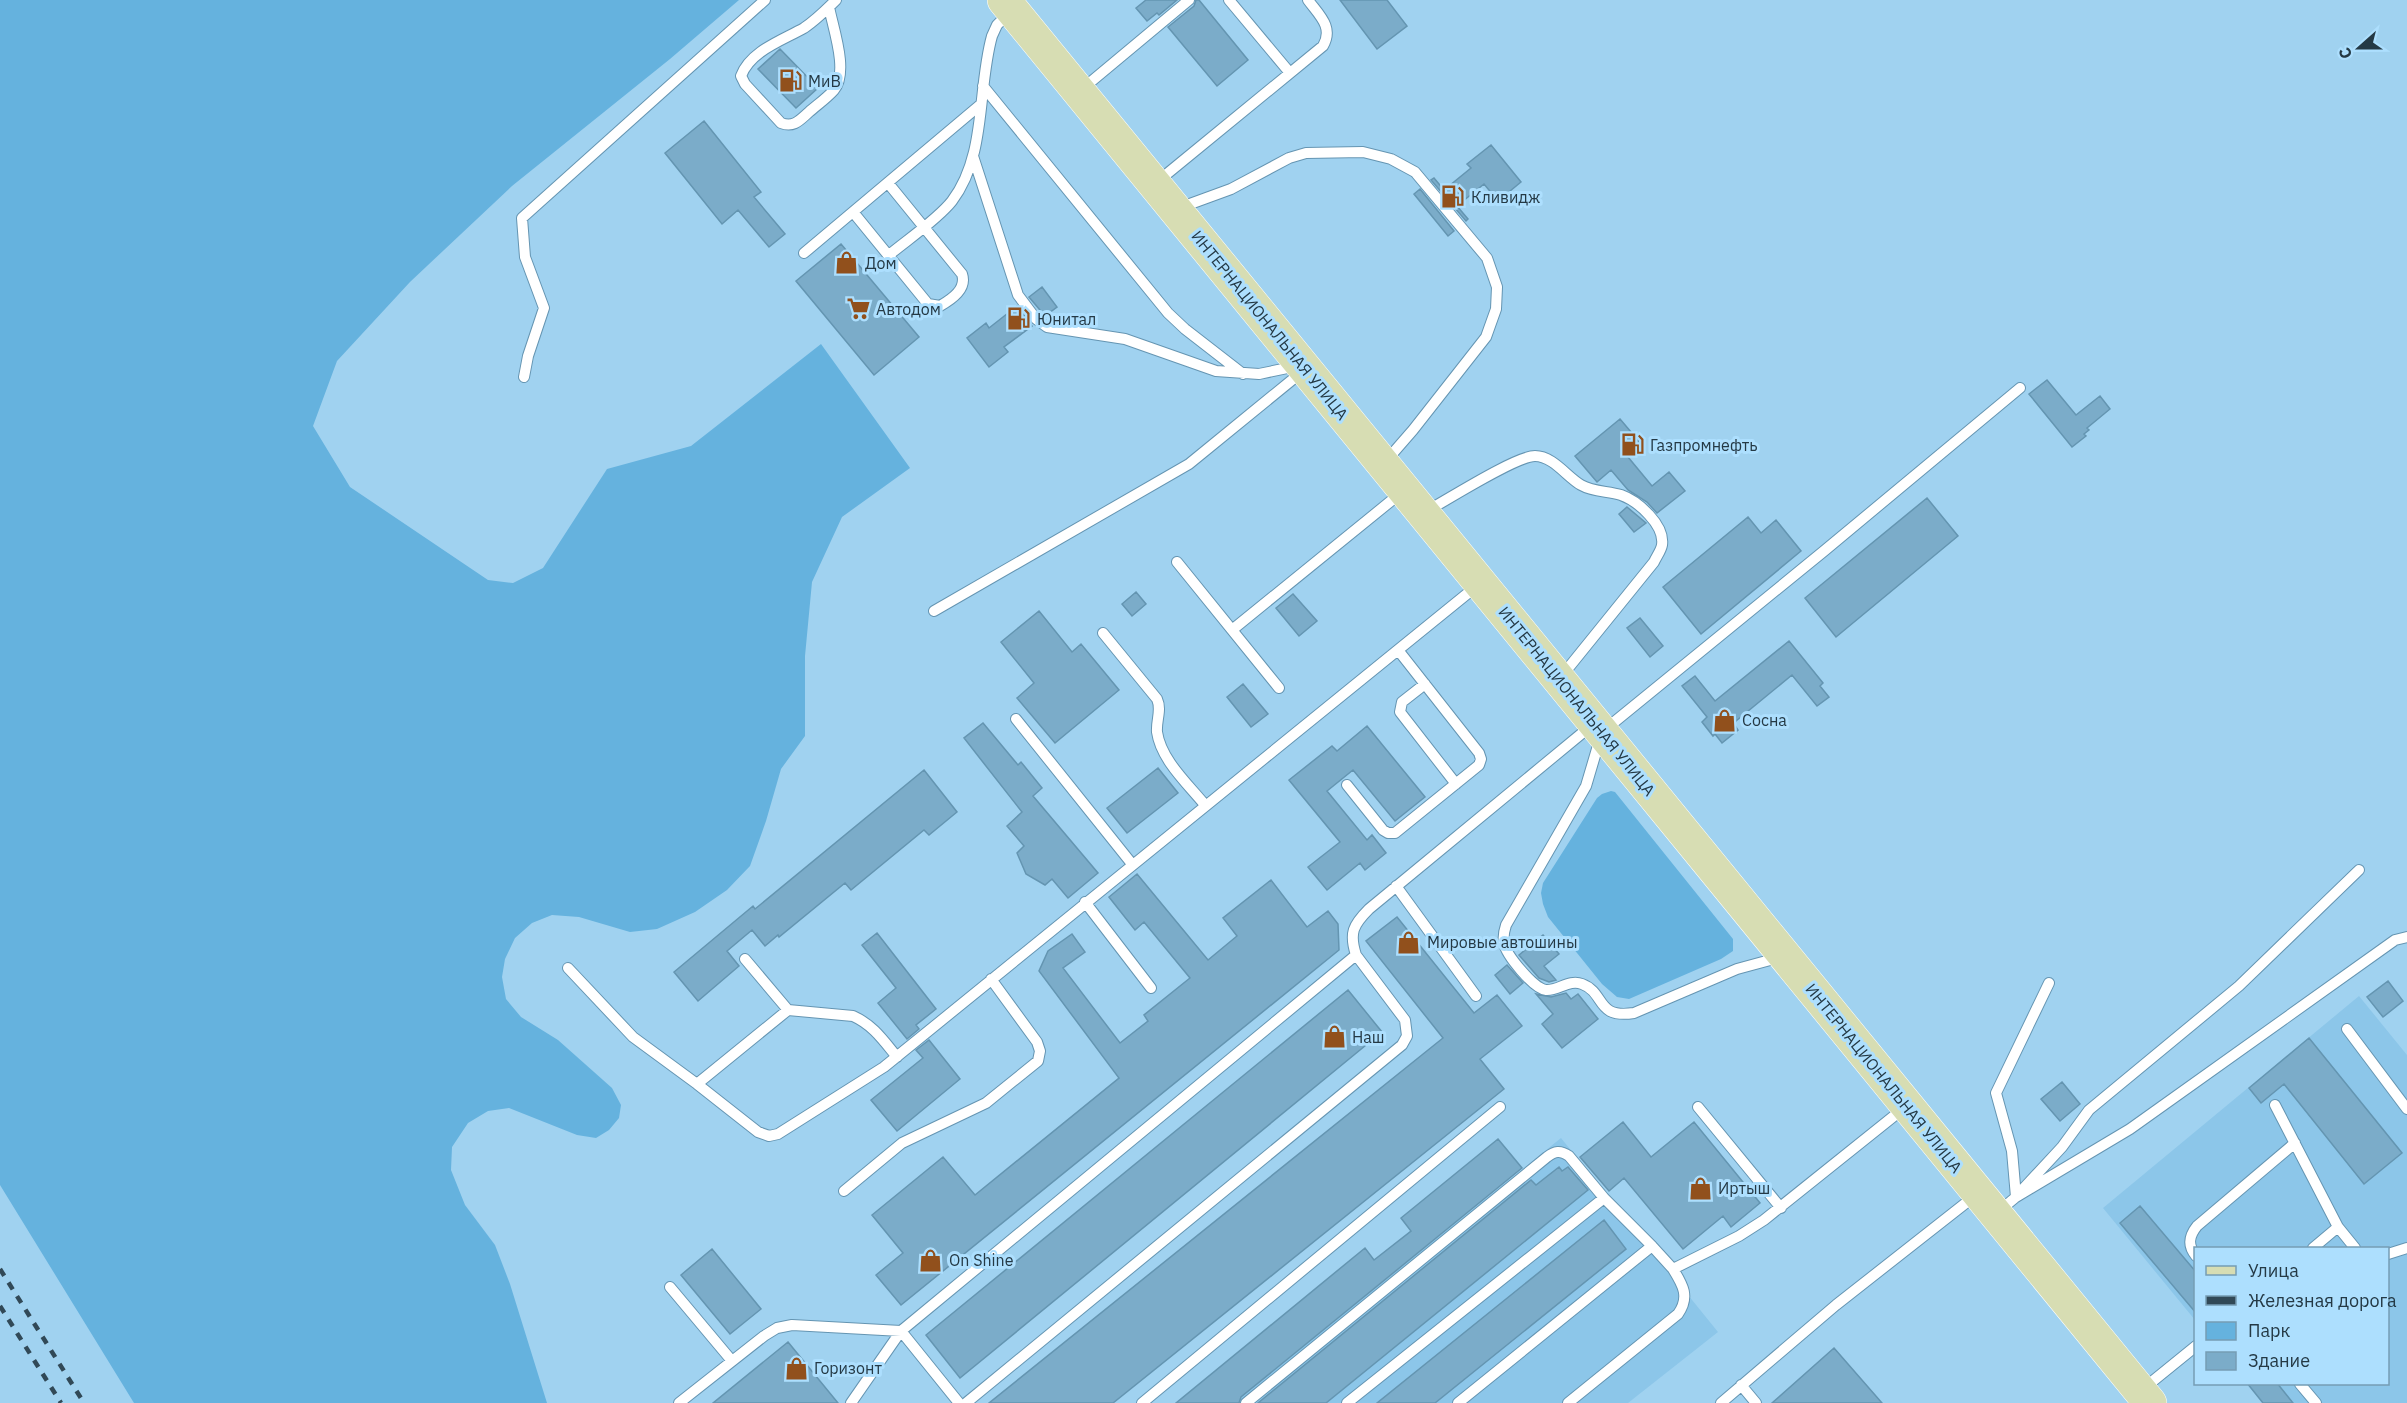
<svg xmlns="http://www.w3.org/2000/svg" width="2407" height="1403" font-family="'IBM Plex Sans',sans-serif">
  <style>
    .built { fill: #8cc6e9 }
    .green { fill: #65b2de }
    .building { fill: #7bacc9; stroke: #6495b1; stroke-width: 1.5 }
    .lines { fill: none; stroke-linecap: round; stroke-linejoin: round }
    .service-casing { stroke: #6595b2; stroke-width: 12 }
    .primary-casing { stroke: #fff; stroke-width: 34 }
    .service { stroke: #fff; stroke-width: 10 }
    .primary { stroke: #d7ddb3; stroke-width: 33 }
    .rail { stroke: #314957; stroke-width: 4.5; stroke-dasharray: 8 8; stroke-linecap: butt }
    .labels { text-anchor: middle; stroke-width: 6; stroke-linejoin: round; paint-order: stroke }
    .poi-label { font-size: 16px; fill: #243945; stroke: #addffe; text-anchor: start }
    .street-label { font-size: 16px; fill: #243945; stroke: #addffe }
  </style>
  <rect width="100%" height="100%" fill="#a0d2f0"/>
  <!-- built -->
  <path class="built" d="M2359 996 2407 1055V1403H2263L2247 1384H2388V1248H2196L2195 1320 2103 1208Z
    M1561 1138 1718 1332 1628 1403H1233Z"/>
  <!-- green -->
  <path class="green" d="M0 0H739L670 59 512 186 410 282 337 361 313 426 350 487 488 580 513 583 543 568 607 469 691 446 821 344 910 468 842 517 812 582 805 656V736L781 769 766 821 750 866 727 890 695 912 657 929 630 932 579 917 552 915 532 923 515 938 505 959 502 977 506 999 521 1017 558 1040 612 1088 621 1105 619 1118 609 1130 596 1138 577 1135 509 1108 488 1111 468 1123 452 1147 451 1170 465 1205 495 1245 510 1284 547 1403H134L0 1185Z
    M1611 791 1615 792 1733 939V951L1721 959 1629 999 1617 997 1602 984 1548 917 1543 904 1541 893 1543 883 1597 798 1602 794Z"/>
  <!-- building -->
  <path class="building" d="M1146 0H1177L1159 15 1157 13 1147 21 1136 8Z
    M1196 0H1199L1248 60 1217 86 1168 27 1194 6Z
    M1340 0H1387L1407 26 1377 49Z
    M780 49 818 88 796 108 758 69Z
    M704 121 761 192 754 197 785 234 769 247 738 210 722 224 665 153Z
    M1491 145 1521 182 1498 201 1484 184 1457 206 1468 219 1466 221 1431 180 1434 178 1444 190 1471 168 1467 164Z
    M1420 189 1454 231 1448 236 1414 194Z
    M841 244 919 337 874 375 796 281Z
    M1042 287 1057 307 1045 316 1029 297Z
    M1017 306 1032 326 1004 347 1008 352 989 367 967 338 986 323 989 328Z
    M2047 380 2076 415 2100 396 2110 409 2087 428 2089 430 2084 434 2086 436 2072 447 2029 394Z
    M1620 419 1642 445 1628 457 1652 486 1669 472 1685 491 1657 513 1647 502 1628 490 1611 470 1597 482 1575 456Z
    M1927 498 1958 536 1836 637 1805 598Z
    M1627 507 1646 523 1634 532 1619 514Z
    M1748 517 1761 533 1776 520 1801 551 1701 634 1663 587Z
    M1136 592 1146 604 1132 616 1122 604Z
    M1293 594 1317 621 1299 636 1276 608Z
    M1039 611 1072 652 1081 644 1119 690 1055 743 1017 698 1034 683 1001 642Z
    M1640 618 1663 646 1650 657 1627 628Z
    M1789 641 1823 683 1820 686 1829 697 1817 706 1792 675 1736 721 1734 724 1738 730 1722 743 1715 734 1713 736 1702 722 1707 717 1682 686 1695 676 1715 701Z
    M1243 684 1268 714 1251 727 1227 697Z
    M983 723 1018 765 1021 762 1042 788 1033 796 1098 873 1068 898 1052 879 1045 885 1026 874 1017 853 1024 846 1007 826 1022 812 964 738Z
    M1367 726 1425 797 1395 821 1353 770 1327 791 1367 840 1372 835 1386 853 1365 870 1360 863 1327 890 1308 867 1340 842 1289 780 1332 746 1337 751Z
    M1158 768 1178 793 1127 833 1107 808Z
    M924 770 957 812 929 835 924 830 851 890 845 883 779 937 778 935 765 946 752 930 727 951 739 966 698 1001 674 972 753 906 755 909Z
    M1137 874 1208 960 1237 936 1223 918 1271 880 1307 927 1328 911 1338 924 1339 950 901 1305 876 1275 903 1253 872 1215 943 1157 975 1195 1119 1078 1039 971 1048 951 1072 934 1085 952 1063 968 1120 1043 1148 1021 1144 1015 1190 978 1144 922 1135 930 1109 897Z
    M1397 917 1474 1013 1497 995 1522 1026 1480 1059 1504 1089 1113 1403H989L1443 1038 1366 941Z
    M877 933 936 1009 916 1025 919 1029 907 1039 878 1003 896 988 862 945Z
    M1543 935 1559 954 1544 966 1556 980 1549 982 1539 978 1519 955Z
    M1507 965 1523 983 1510 994 1495 975Z
    M2388 981 2403 1001 2383 1017 2367 997Z
    M1348 990 1382 1032 960 1378 926 1335Z
    M1566 993 1571 999 1578 994 1598 1019 1562 1048 1542 1024 1553 1014 1536 994 1551 997Z
    M2309 1038 2402 1153 2364 1184 2284 1084 2261 1103 2249 1088Z
    M929 1040 960 1079 897 1131 871 1100 923 1058 916 1050Z
    M2062 1082 2080 1104 2060 1121 2041 1099Z
    M1623 1122 1651 1157 1694 1122 1760 1203 1731 1227 1723 1216 1683 1249 1624 1178 1609 1191 1580 1157Z
    M1498 1139 1522 1168 1241 1397 1239 1403H1176L1365 1248 1374 1260 1411 1231 1401 1218Z
    M1559 1167 1562 1171 1568 1167 1588 1190 1326 1403H1258L1531 1180 1536 1185Z
    M2140 1206 2196 1272V1313L2120 1223Z
    M1604 1220 1626 1249 1435 1403H1377Z
    M712 1249 761 1309 730 1334 681 1275Z
    M788 1342 838 1403H713Z
    M1834 1348 1882 1403H1772Z
    M2247 1383H2277L2293 1403H2263Z"/>
  <g class="lines">
    <defs>
      <path id="service" d="M1229 0 1290 73
        M829 7C833 28 849 72 834 90 827 98 817 105 809 112 800 120 794 128 781 123L745 84 741 76C750 51 783 40 804 28 816 20 826 10 836 0
        M983 86 1168 313 1185 329 1243 374
        M1081 90 1189 0
        M973 156 1018 295 1036 319 1047 327 1125 339 1216 371 1259 374 1297 366
        M1157 182 1323 46C1334 27 1319 15 1308 0
        M1179 208 1231 189 1289 158 1306 153 1363 152 1391 159 1415 172 1487 258 1497 287 1496 309 1486 337 1413 430 1386 461
        M853 212 928 304 940 306C952 299 967 289 962 274L888 183
        M804 253 980 105
        M889 255C907 240 938 219 952 201 987 155 977 89 992 36L997 25 1010 12
        M524 377 528 356 544 308 525 257 522 218 765 0
        M1425 512C1447 500 1516 456 1535 456 1553 456 1567 477 1581 485 1593 492 1608 491 1621 495 1638 501 1665 525 1662 545 1661 551 1656 557 1654 562L1561 677
        M1177 562 1279 688
        M934 611 1189 464 1303 371
        M1232 630 1402 492
        M1103 633 1157 699C1162 710 1156 720 1157 732 1161 760 1188 784 1205 805
        M1425 684 1402 702 1400 712 1456 784
        M1016 719 1132 864
        M1347 785 1383 830 1388 833H1395L1479 765 1481 759 1479 753 1398 650
        M1396 886 1476 996
        M1085 902 1151 988
        M1356 955C1349 933 1353 925 1369 909L1592 725
        M1781 957 1737 969 1634 1013C1595 1019 1606 993 1582 984 1569 979 1558 991 1546 990 1534 989 1506 955 1504 943 1503 937 1504 931 1506 925L1586 786 1602 732 1824 551 2020 388
        M745 959 788 1010
        M568 968 633 1037 697 1084 788 1010 853 1016C873 1025 883 1040 897 1057
        M2347 1029 2407 1109
        M697 1084 758 1132 769 1136 778 1134 884 1067 1478 585
        M2275 1105 2338 1227 2313 1248
        M1698 1107 1781 1208
        M2023 1189 2062 1147 2089 1110 2239 986 2359 870
        M844 1191 902 1143 986 1103 1038 1061 1040 1051 1037 1042 991 979
        M2016 1197 2012 1151 1996 1093 2049 983
        M1998 1212 2016 1197 2130 1129 2395 940 2407 937
        M2338 1227 2355 1248
        M1652 1246 1673 1269
        M2388 1254 2407 1248
        M2196 1256C2187 1245 2189 1236 2197 1226L2295 1143
        M670 1287 732 1361
        M2300 1384 2316 1403
        M1741 1385 1756 1403
        M2143 1389 2196 1346
        M679 1403 764 1336 777 1328 792 1325 901 1331 959 1403
        M851 1403 901 1331 1356 955 1405 1020 1407 1036 1402 1045 966 1403
        M1142 1403 1500 1107
        M1246 1403 1547 1157C1555 1151 1560 1150 1569 1156L1604 1198 1347 1403
        M1458 1403 1652 1246 1604 1198
        M1568 1403 1678 1314C1690 1297 1683 1285 1673 1269L1739 1236 1764 1220 1904 1108
        M1721 1403 1836 1305 1976 1195"/>
      <path id="primary" d="M1004 0 2150 1403"/>
    </defs>
    <!-- service casing -->
    <use href="#service" class="service-casing"/>
    <!-- primary casing -->
    <use href="#primary" class="primary-casing"/>
    <!-- service -->
    <use href="#service" class="service"/>
    <!-- primary -->
    <use href="#primary" class="primary"/>
    <!-- rail -->
    <path class="rail" d="M0 1269 84 1403
      M0 1306 61 1403"/>
  </g>
  <!-- icons -->
  <defs>
    <symbol id="fuel-bare" viewBox="-9 -9 18 18"><path d="M-5.5-6h7V0h2V4h1.3V-2.5L3-4.5l.8-.8L6-3V5H2.5V1h-1V6h-7ZM-4.2-4.7v3.2H.2V-4.7Z" fill="#91501c" stroke="#addffe" stroke-width="2.5" paint-order="stroke"/></symbol>
    <symbol id="shop-bare" viewBox="-9 -9 18 18"><path d="M-5-2.5h2.3a2.7 3.5 0 0 1 5.4 0H5L5.5 6h-11ZM-1.5-2.5h3a1.5 2.3 0 0 0-3 0Z" fill="#91501c" stroke="#addffe" stroke-width="2.5" paint-order="stroke"/></symbol>
    <symbol id="supermarket-bare" viewBox="-9 -9 18 18"><path d="M-6-5.5h2.5l.6 2H6L4.5 2H-2.5L-4.4-4H-6ZM-1.5 3.2a1.3 1.3 0 1 0 .1 0ZM3 3.2a1.3 1.3 0 1 0 .1 0Z" fill="#91501c" stroke="#addffe" stroke-width="2.5" paint-order="stroke"/></symbol>
  </defs>
  <g fill-rule="evenodd">
    <use href="#fuel-bare" x="774" y="64" width="33" height="33"/>
    <use href="#fuel-bare" x="1436" y="180" width="33" height="33"/>
    <use href="#shop-bare" x="830" y="246" width="33" height="33"/>
    <use href="#supermarket-bare" x="842" y="292" width="33" height="33"/>
    <use href="#fuel-bare" x="1002" y="302" width="33" height="33"/>
    <use href="#fuel-bare" x="1616" y="428" width="33" height="33"/>
    <use href="#shop-bare" x="1708" y="704" width="33" height="33"/>
    <use href="#shop-bare" x="1392" y="926" width="33" height="33"/>
    <use href="#shop-bare" x="1318" y="1020" width="33" height="33"/>
    <use href="#shop-bare" x="1684" y="1172" width="33" height="33"/>
    <use href="#shop-bare" x="914" y="1244" width="33" height="33"/>
    <use href="#shop-bare" x="780" y="1352" width="33" height="33"/>
  </g>
  <g class="labels">
    <!-- poi labels -->
    <g class="poi-label">
      <text x="808" y="87">МиВ</text>
      <text x="1471" y="203">Кливидж</text>
      <text x="865" y="269">Дом</text>
      <text x="876" y="315">Автодом</text>
      <text x="1037" y="325">Юнитал</text>
      <text x="1650" y="451">Газпромнефть</text>
      <text x="1742" y="726">Сосна</text>
      <text x="1427" y="948">Мировые автошины</text>
      <text x="1352" y="1043">Наш</text>
      <text x="1718" y="1194">Иртыш</text>
      <text x="949" y="1266">On Shine</text>
      <text x="814" y="1374">Горизонт</text>
    </g>
    <!-- street labels -->
    <g class="street-label">
      <text transform="translate(1270 325) rotate(51)" y="6">ИНТЕРНАЦИОНАЛЬНАЯ УЛИЦА</text>
      <text transform="translate(1577 701) rotate(51)" y="6">ИНТЕРНАЦИОНАЛЬНАЯ УЛИЦА</text>
      <text transform="translate(1884 1078) rotate(51)" y="6">ИНТЕРНАЦИОНАЛЬНАЯ УЛИЦА</text>
    </g>
  </g>
  <!-- legend -->
  <rect x="2194" y="1247" width="195" height="138" fill="#addffe" stroke="#769db4" stroke-width="1.5"/>
  <rect x="2206" y="1266" width="30" height="9" fill="#d7ddb3" stroke="#769db4" stroke-width="1.5"/>
  <text x="2248" y="1277" font-size="18" fill="#243945">Улица</text>
  <rect x="2206" y="1296" width="30" height="9" fill="#314957" stroke="#769db4" stroke-width="1.5"/>
  <text x="2248" y="1307" font-size="18" fill="#243945">Железная дорога</text>
  <rect x="2206" y="1322" width="30" height="18" fill="#65b2de" stroke="#769db4" stroke-width="1.5"/>
  <text x="2248" y="1337" font-size="18" fill="#243945">Парк</text>
  <rect x="2206" y="1352" width="30" height="18" fill="#7bacc9" stroke="#769db4" stroke-width="1.5"/>
  <text x="2248" y="1367" font-size="18" fill="#243945">Здание</text>
  <!-- north arrow -->
  <g transform="translate(2359 48) rotate(249)" stroke="#addffe" stroke-width="4.5" paint-order="stroke">
  <path d="M0-4.5L10 22L0 15L-10 22Z" fill="#243945"/>
  <text y="-9" font-size="16" font-weight="bold" text-anchor="middle" fill="#243945">С</text>
  </g>
</svg>
